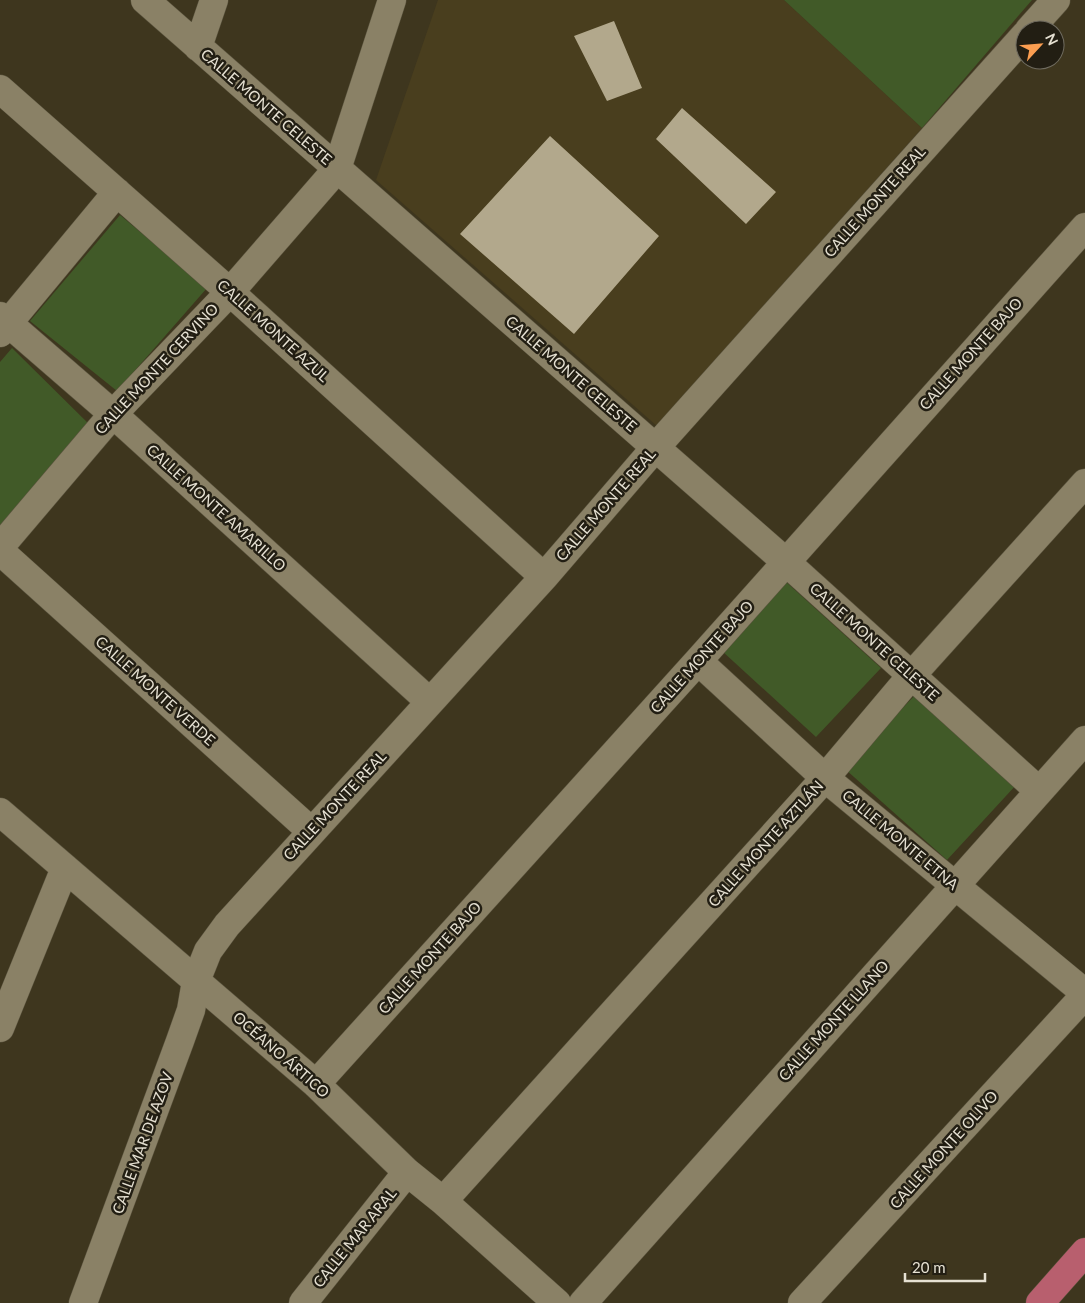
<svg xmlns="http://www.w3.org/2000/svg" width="1085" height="1303" font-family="Lato,sans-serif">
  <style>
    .built { fill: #493e1e }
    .green { fill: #415a28 }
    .building { fill: #b2a88c }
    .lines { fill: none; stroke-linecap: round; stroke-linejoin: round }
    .minor-casing { stroke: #5b543f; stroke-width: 29 }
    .major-casing { stroke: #5b543f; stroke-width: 29 }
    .minor { stroke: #8a8166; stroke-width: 28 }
    .major { stroke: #b85f6e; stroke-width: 28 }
    .labels { text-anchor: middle; stroke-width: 5; stroke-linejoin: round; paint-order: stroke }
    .street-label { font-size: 15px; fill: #e6e1d3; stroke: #221e13 }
  </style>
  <rect width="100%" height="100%" fill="#3e361e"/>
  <!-- built -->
  <path class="built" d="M438 0H784L922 128 657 426 376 180Z"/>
  <!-- green -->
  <path class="green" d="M784 0H1032L922 128Z
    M120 215 207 288 117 391 30 321Z
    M12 348 95 430 0 529V362Z
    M785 581 881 668 816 737 722 651Z
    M915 695 1017 784 947 860 845 769Z"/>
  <!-- building -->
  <path class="building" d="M614 21 642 88 607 101 574 36Z
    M682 108 776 192 746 224 656 139Z
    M550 136 659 236 574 334 460 234Z"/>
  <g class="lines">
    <defs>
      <path id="minor" d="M145 0 786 562 1038 790
        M1029 30 1056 0
        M198 47 214 0
        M0 89 230 292 544 577
        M0 316 113 414 430 702
        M0 333 117 192
        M0 547 113 414 230 292 337 169 392 0
        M0 551 311 831
        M698 661 825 778 1085 993
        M0 812 316 1084 407 1172 443 1201 557 1303
        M0 1028 65 868
        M316 1084 698 661 1085 227
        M443 1201 825 778 911 676 1085 483
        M83 1303 180 1041 191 1010 196 981 208 951 227 925 544 577 655 448 1025 35
        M303 1303 407 1172
        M583 1303 1085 740
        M802 1303 1085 995"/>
      <path id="major" d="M1040 1303 1085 1252"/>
    </defs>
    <!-- minor casing -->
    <use href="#minor" class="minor-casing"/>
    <!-- major casing -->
    <use href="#major" class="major-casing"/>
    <!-- minor -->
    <use href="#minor" class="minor"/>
    <!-- major -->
    <use href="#major" class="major"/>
  </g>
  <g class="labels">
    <!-- street labels -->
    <g class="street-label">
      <text transform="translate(266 107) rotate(41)" y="5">CALLE MONTE CELESTE</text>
      <text transform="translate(875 202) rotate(-48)" y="5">CALLE MONTE REAL</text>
      <text transform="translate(273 331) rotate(42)" y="5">CALLE MONTE AZUL</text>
      <text transform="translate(971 354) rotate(-48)" y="5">CALLE MONTE BAJO</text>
      <text transform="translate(157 369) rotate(-47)" y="5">CALLE MONTE CERVINO</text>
      <text transform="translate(571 374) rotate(41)" y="5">CALLE MONTE CELESTE</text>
      <text transform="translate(606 505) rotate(-49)" y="5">CALLE MONTE REAL</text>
      <text transform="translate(216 508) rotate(42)" y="5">CALLE MONTE AMARILLO</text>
      <text transform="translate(874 642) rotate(42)" y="5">CALLE MONTE CELESTE</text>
      <text transform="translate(702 657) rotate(-48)" y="5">CALLE MONTE BAJO</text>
      <text transform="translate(155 691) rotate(42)" y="5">CALLE MONTE VERDE</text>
      <text transform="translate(335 806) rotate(-47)" y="5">CALLE MONTE REAL</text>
      <text transform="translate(900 840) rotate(40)" y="5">CALLE MONTE ETNA</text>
      <text transform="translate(766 844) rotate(-48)" y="5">CALLE MONTE AZTLÁN</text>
      <text transform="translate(430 958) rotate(-48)" y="5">CALLE MONTE BAJO</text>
      <text transform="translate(834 1021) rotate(-48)" y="5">CALLE MONTE LLANO</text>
      <text transform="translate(281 1055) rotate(41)" y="5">OCÉANO ÁRTICO</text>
      <text transform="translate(143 1143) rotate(-70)" y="5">CALLE MAR DE AZOV</text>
      <text transform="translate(944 1150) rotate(-48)" y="5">CALLE MONTE OLIVO</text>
      <text transform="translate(355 1238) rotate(-51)" y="5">CALLE MAR ARAL</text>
    </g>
  </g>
  <!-- north arrow -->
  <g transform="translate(1040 45) rotate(64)"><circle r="24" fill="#221e13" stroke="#706c60"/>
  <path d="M0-4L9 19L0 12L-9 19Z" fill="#fb9e51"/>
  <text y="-8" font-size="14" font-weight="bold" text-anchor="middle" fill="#e6e1d3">N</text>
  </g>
  <!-- scale -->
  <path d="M905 1273v8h80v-8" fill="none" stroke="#e6e1d3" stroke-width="2.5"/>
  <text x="912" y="1273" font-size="15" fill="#e6e1d3" stroke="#221e13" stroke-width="4" paint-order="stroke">20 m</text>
</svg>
